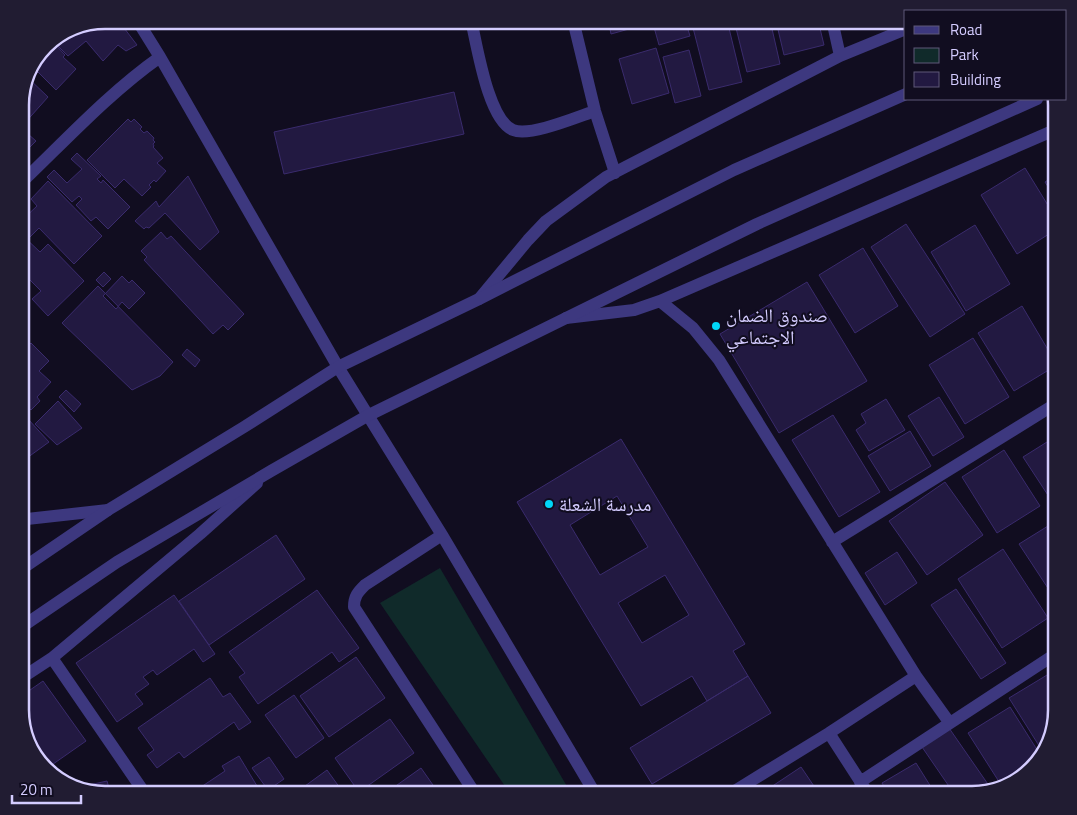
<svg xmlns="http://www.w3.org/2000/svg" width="1077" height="815" font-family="'Titillium Web','Noto Naskh Arabic',sans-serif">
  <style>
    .green { fill: #102a2a }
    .building { fill: #221941; stroke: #3a2b6d; fill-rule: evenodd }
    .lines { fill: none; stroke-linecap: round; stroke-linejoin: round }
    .minor { stroke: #3d387f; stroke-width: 12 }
    .tertiary { stroke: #3d387f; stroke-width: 12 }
    .poi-dot { fill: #00d6f7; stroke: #110d20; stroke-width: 2 }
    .labels { text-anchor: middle; stroke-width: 4; stroke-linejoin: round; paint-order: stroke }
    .poi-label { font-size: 19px; fill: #d4ccff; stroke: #110d20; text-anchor: start }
    .rim { fill: none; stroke: #d4ccff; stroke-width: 2.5 }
  </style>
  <rect width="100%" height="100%" fill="#110d20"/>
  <!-- green -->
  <path class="green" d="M440 568 572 795H511L380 603Z"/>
  <!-- building -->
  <path class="building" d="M104 20H118L137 45 126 51 118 45 103 61 86 41 68 56 52 40Z
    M608 20H646L647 24 611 34Z
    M652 20H685L690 36 659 45Z
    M691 20H727L742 82 709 90Z
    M734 20H770L780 64 747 72Z
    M818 20 824 45 784 55 776 21Z
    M845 20H863L847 25Z
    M51 40 65 55 63 57 76 69 56 90 38 72 33 77 27 72 29 67 49 41Z
    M656 48 669 93 632 104 619 59Z
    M689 50 701 96 675 103 663 57Z
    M26 76 48 97 23 125 20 122V99Z
    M454 92 464 134 284 174 274 132Z
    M128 119 131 122 134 119 142 127 140 129 144 133 147 131 154 138 153 140 155 142 153 144 154 146 153 147 163 158 157 163 166 171 156 182 154 180 149 185 151 187 142 196 124 179 115 188 87 160Z
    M20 127 36 141 20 157Z
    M77 153 101 176 97 179 101 183 103 180 130 207 108 229 96 217 91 221 76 205 82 199 79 196 72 202 47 177 54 170 67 183 82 169 71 159Z
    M1025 168 1057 220V229L1017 254 981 195Z
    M1057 174V201L1045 182Z
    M188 176 219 232 200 250 165 213 149 228 146 227 144 229 135 221 156 201 159 207Z
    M48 181 102 236 74 264 39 228 29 238 20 228V222L37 206 31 199Z
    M906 224 965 314 930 337 871 247Z
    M975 225 1010 284 966 311 931 252Z
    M161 232 167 239 171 236 244 314 228 330 223 325 213 334 144 260 147 257 141 251Z
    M22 235 40 252 48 244 84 281 48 316 32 299 41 291 20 270V237Z
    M863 248 898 306 855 333 819 275Z
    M104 272 111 279 103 287 96 280Z
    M122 276 129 283 132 280 145 293 129 309 122 302 116 309 103 296Z
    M807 282 867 381 779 433 720 334Z
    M98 286 173 362 160 376 132 390 62 323Z
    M20 295 30 305 20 315Z
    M1022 306 1057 365 1014 391 978 333Z
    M973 338 1009 397 965 424 929 365Z
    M31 343 49 361 39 371 51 382 37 397 40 401 31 410 20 399V354Z
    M187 349 200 360 195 367 182 355Z
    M66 390 81 404 74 412 59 397Z
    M939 397 964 437 933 456 908 416Z
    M886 399 905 430 869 451 856 430 866 423 861 414Z
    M58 401 82 428 57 445 35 424Z
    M833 415 880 492 839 517 792 440Z
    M28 419 49 442 20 463V426Z
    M910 431 931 466 890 491 868 456Z
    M1055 437 1057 440V509L1023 457Z
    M621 439 745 644 733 651 748 676 707 701 692 676 641 706 517 502ZM617 496 648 547 600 575 570 525ZM665 575 689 615 642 643 618 603Z
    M1004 450 1040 506 997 533 962 477Z
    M945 482 983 535 927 575 889 521Z
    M1048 526 1057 540V602L1019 544Z
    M276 535 305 579 209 645 179 601Z
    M1003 549 1048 618 1002 648 958 579Z
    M897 552 917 583 885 605 865 573Z
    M956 589 1006 663 981 679 931 605Z
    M317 590 359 648 339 662 332 652 258 704 239 677 245 673 229 652Z
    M174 595 215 654 203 662 194 649 157 675 153 670 143 677 149 684 135 694 143 704 117 722 76 663Z
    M356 657 385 698 329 737 300 696Z
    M1052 672 1057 680V711L1043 752 1009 698Z
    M748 676 771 713 652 784 630 748Z
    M210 678 223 697 230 693 251 722 239 730 234 722 184 758 179 752 157 768 147 755 154 750 138 728Z
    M43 681 86 741 46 769 29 748 20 716V697Z
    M294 695 324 738 296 758 265 715Z
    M1010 707 1041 756 1039 762 1010 786 1003 788 968 733Z
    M390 719 414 753 359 792 335 758Z
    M949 728 992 790 972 795H955L922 747Z
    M239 756 260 791 254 795H189L225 771 222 766Z
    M269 757 284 779 268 790 252 768Z
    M916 763 936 795H889L882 783Z
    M801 767 820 795H763L762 793Z
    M421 768 440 795H383Z
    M327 770 345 795H312L305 786Z
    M107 781 111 795H104L80 787Z"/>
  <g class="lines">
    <!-- minor -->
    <path class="minor" d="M137 20 160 57 338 367 442 535 596 795
      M471 20C477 45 488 120 513 130 530 137 577 117 595 111
      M573 20 595 111 615 173
      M832 20 840 56
      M20 184C65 141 109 93 160 57
      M479 299 528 240 546 221 606 177 840 56 906 29
      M660 301 693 328 719 360 916 676 949 722
      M566 318 634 310 660 301 1057 129
      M20 522 27 519 108 510
      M442 535 365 585C358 592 354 596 354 607L476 795
      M832 542 1057 403
      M52 658 146 795
      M20 679 52 658 200 534 257 483
      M860 782 1057 653
      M728 795 829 733
      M869 795 829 733 916 676"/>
    <!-- tertiary -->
    <path class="tertiary" d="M20 570 108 510 244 427 338 367 479 299 734 170 906 94
      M20 628 117 562 271 471 367 416 757 224 1037 99"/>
  </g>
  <!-- markers -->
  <g class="poi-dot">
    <circle cx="716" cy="326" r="5"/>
    <circle cx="549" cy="504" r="5"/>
  </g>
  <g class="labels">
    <!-- poi labels -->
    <g class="poi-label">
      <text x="726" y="322">صندوق الضمان<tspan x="726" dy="22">الاجتماعي</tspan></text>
      <text x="559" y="511">مدرسة الشعلة</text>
    </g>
  </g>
  <!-- crop -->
  <path d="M0 0H1077V815H0ZM105 29H972A76 76 0 0 1 1048 105V710A76 76 0 0 1 972 786H105A76 76 0 0 1 29 710V105A76 76 0 0 1 105 29Z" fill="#211c32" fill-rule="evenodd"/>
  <path class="rim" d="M105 29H972A76 76 0 0 1 1048 105V710A76 76 0 0 1 972 786H105A76 76 0 0 1 29 710V105A76 76 0 0 1 105 29Z"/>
  <!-- legend -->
  <rect x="904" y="10" width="162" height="90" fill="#110d20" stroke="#5f5979"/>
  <rect x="914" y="26" width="25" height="8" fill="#3d387f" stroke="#5f5979"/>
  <text x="950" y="35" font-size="15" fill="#d4ccff">Road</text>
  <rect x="914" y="48" width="25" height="15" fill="#102a2a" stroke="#5f5979"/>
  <text x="950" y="60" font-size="15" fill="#d4ccff">Park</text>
  <rect x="914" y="72" width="25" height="15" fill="#221941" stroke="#5f5979"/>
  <text x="950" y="85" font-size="15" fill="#d4ccff">Building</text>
  <!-- scale -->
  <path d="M12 795v8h69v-8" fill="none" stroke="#d4ccff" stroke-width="2.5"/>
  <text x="20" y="795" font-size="15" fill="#d4ccff" stroke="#110d20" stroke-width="4" paint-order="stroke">20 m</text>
</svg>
